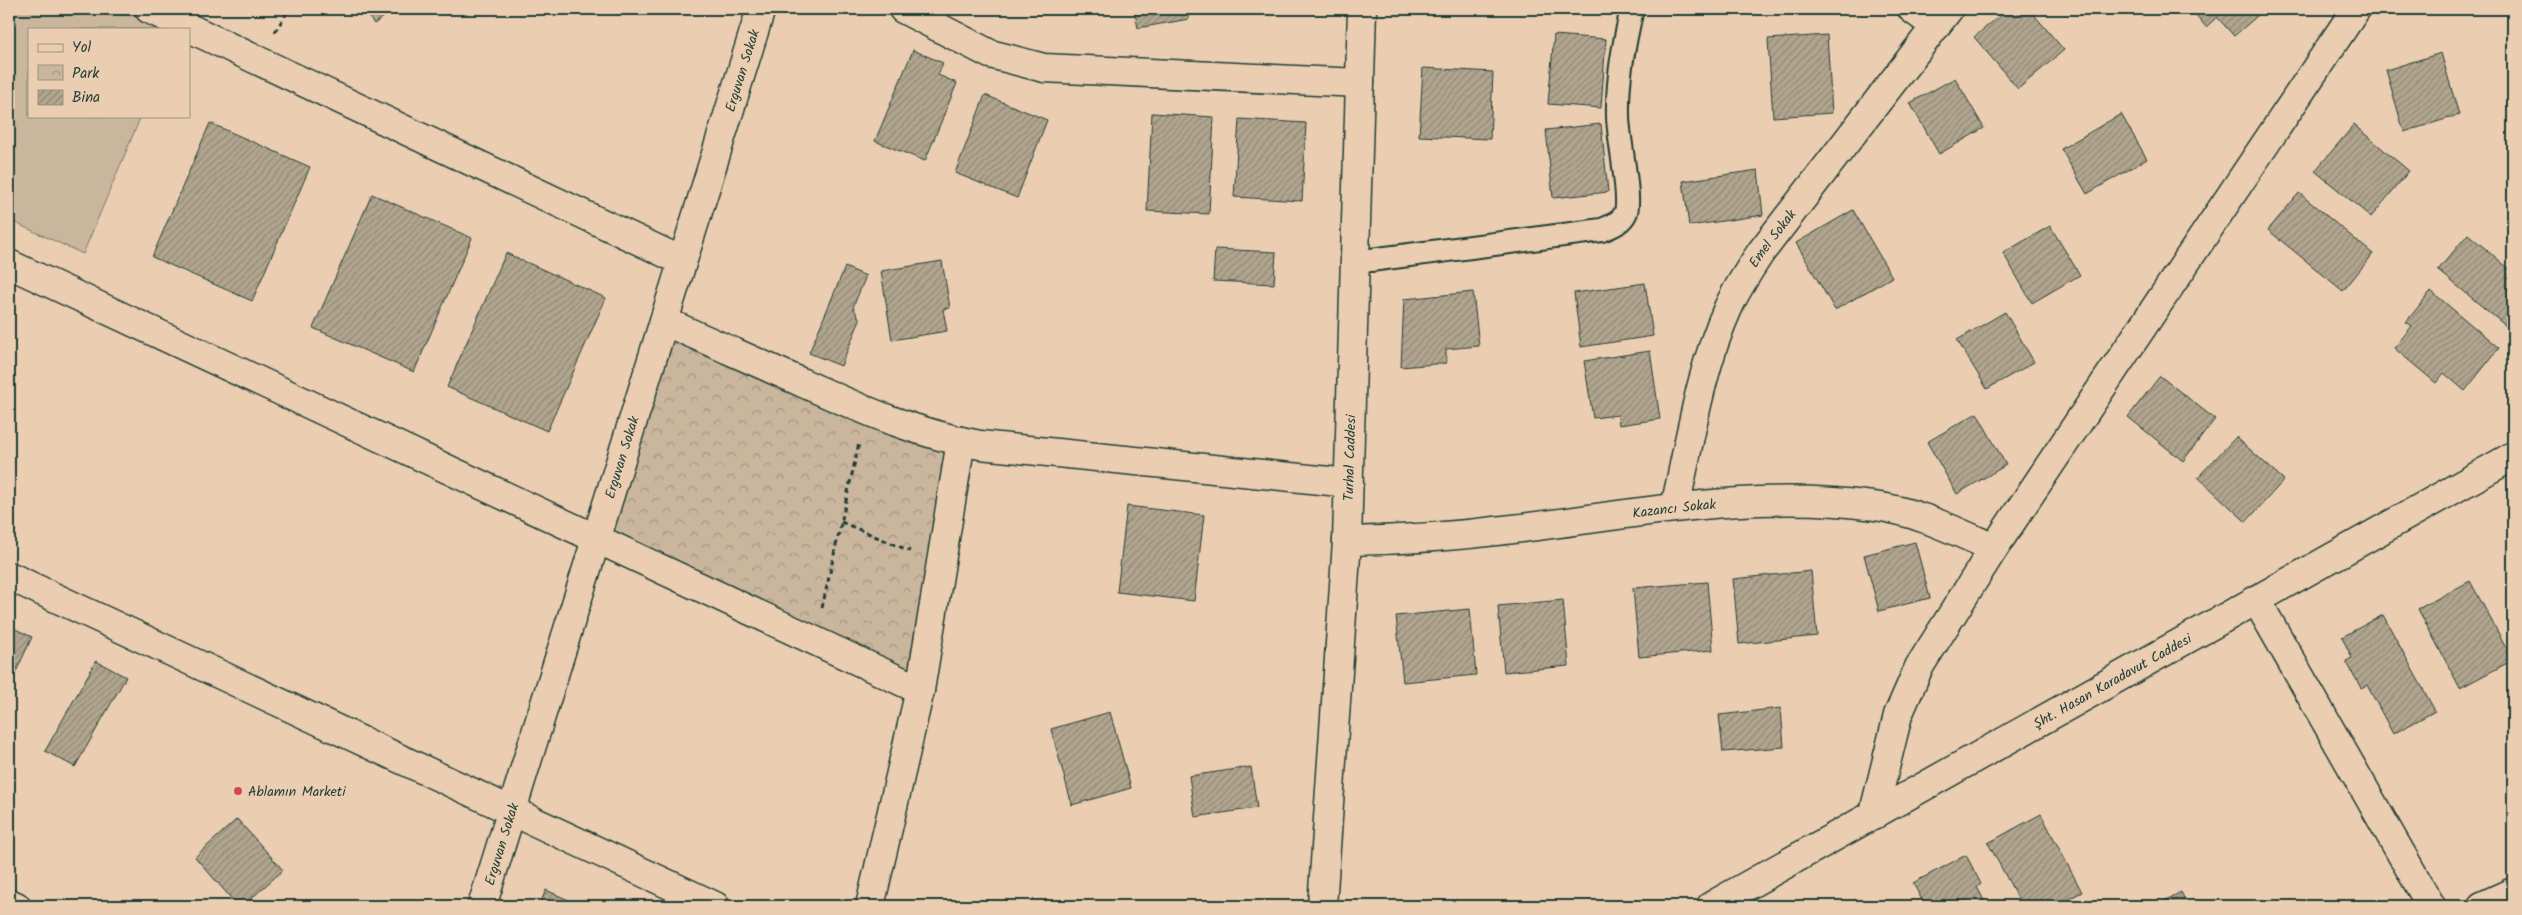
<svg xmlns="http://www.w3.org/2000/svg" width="2522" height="915" font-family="Kalam,sans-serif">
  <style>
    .green { fill: #cab69d; stroke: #747a68 }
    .park { fill: url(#park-crowns); stroke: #747a68 }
    .building { fill: url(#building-hatch); stroke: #1f3d34 }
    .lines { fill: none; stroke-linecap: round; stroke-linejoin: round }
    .service-casing { stroke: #1f3d34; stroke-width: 26 }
    .minor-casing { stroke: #1f3d34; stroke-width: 31 }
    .tertiary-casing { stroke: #1f3d34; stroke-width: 31 }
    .path { stroke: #1f3d34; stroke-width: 3; stroke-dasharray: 5 4; stroke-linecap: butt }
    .service { stroke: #ebceb2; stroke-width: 22 }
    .minor { stroke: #ebceb2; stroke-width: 28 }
    .tertiary { stroke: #ebceb2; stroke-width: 28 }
    .poi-dot { fill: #d1495b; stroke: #ebceb2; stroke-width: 2 }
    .labels { text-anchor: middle; stroke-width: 5; stroke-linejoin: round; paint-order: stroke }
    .street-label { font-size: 14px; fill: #1f3d34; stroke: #ebceb2 }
    .poi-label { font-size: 14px; fill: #1f3d34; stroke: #ebceb2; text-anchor: start }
  </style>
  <defs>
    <pattern id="park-crowns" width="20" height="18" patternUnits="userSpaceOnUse" patternTransform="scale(1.25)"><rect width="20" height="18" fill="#cab69d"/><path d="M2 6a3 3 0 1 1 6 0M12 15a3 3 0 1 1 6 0" fill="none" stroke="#a39581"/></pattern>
    <pattern id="building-hatch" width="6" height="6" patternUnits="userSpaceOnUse" patternTransform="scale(1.25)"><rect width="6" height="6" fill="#b2a58f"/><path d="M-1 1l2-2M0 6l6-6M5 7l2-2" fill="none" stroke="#908876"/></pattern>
  </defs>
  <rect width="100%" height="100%" fill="#ebceb2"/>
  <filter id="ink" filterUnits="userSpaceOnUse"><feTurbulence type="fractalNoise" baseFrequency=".02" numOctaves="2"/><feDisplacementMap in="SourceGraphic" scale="10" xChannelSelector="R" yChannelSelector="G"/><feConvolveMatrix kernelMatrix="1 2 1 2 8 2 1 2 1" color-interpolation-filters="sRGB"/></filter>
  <g filter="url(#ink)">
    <!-- green -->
    <path class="green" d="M9 9H163L178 29H29V116H141L83 254 9 220Z"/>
    <!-- park -->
    <path class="park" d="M664 321 950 439 920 690 597 539Z"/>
    <!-- building -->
    <path class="building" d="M363 9H395L374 24Z
      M1134 9H1187L1189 19 1138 28Z
      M2008 9H2029L2064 50 2018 89 1974 37Z
      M2191 9H2265L2234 36 2217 17 2206 27Z
      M1554 35 1606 39 1601 108 1548 104Z
      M1827 35 1832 113 1773 117 1768 39Z
      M913 50 943 63 938 75 957 83 925 161 875 141Z
      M2441 53 2459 115 2404 132 2386 70Z
      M1423 68 1493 72 1490 139 1419 136Z
      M1955 78 1984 128 1939 154 1910 103Z
      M985 95 1047 120 1017 198 955 173Z
      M1152 113 1214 117 1209 214 1147 211Z
      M2121 114 2147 159 2087 194 2061 149Z
      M1239 119 1306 123 1302 201 1234 197Z
      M210 123 310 167 252 301 152 257Z
      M1601 124 1608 192 1553 198 1546 130Z
      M2354 125 2409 171 2371 217 2315 171Z
      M1758 170 1763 215 1689 226 1683 181Z
      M2299 193 2373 254 2343 291 2268 230Z
      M372 194 472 238 414 372 313 328Z
      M1853 210 1892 277 1835 310 1796 243Z
      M2050 226 2080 275 2032 303 2003 253Z
      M2468 234 2513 272V332L2438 270Z
      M1215 249 1276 252 1274 284 1213 281Z
      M506 253 606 298 547 431 447 387Z
      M942 261 950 308 943 309 947 331 892 340 881 271Z
      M845 267 866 276 853 307 860 320 841 366 809 353Z
      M1645 283 1653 336 1581 347 1574 293Z
      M2431 291 2499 348 2465 391 2444 373 2436 383 2394 348 2412 326 2406 322Z
      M1473 292 1479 346 1446 349V363L1401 367 1404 299Z
      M2005 312 2034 362 1987 389 1957 340Z
      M1650 351 1660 419 1619 425 1618 415 1593 418 1584 361Z
      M2160 376 2215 419 2183 461 2128 417Z
      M1977 413 2006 465 1957 494 1927 442Z
      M2236 437 2284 480 2246 522 2198 477Z
      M1127 506 1204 515 1194 601 1117 592Z
      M1915 542 1930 598 1879 611 1864 555Z
      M1811 571 1817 636 1739 644 1733 579Z
      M2470 581 2513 660 2460 688 2418 609Z
      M1707 582 1713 650 1639 657 1633 588Z
      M1563 600 1569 666 1504 672 1498 606Z
      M1470 609 1476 675 1403 682 1396 616Z
      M2383 615 2435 711 2393 734 2367 685 2361 688 2346 661 2352 658 2342 637Z
      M9 626 32 637 9 687Z
      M96 661 126 677 75 767 45 751Z
      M1781 708 1784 747 1723 752 1719 715Z
      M1110 712 1131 788 1072 805 1051 729Z
      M1251 767 1257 808 1195 817 1189 776Z
      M2041 814 2082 892 2055 906H2022L1988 843Z
      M237 819 283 870 243 906H238L195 857Z
      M1966 855 1981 884 1977 887 1987 906H1925L1913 883Z
      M546 890 582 906H539Z
      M2181 892 2188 906H2155Z"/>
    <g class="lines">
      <defs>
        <path id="service" d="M1355 262 1602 230C1612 226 1622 222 1626 212 1631 195 1618 137 1618 116 1617 79 1624 44 1632 9"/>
        <g id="minor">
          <path d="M149 9 682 261"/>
          <path d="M903 9 990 54 1044 68 1360 83"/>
          <path d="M1912 9 1935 26"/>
          <path d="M9 264 920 690 870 906"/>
          <path d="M664 321C710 342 757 362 803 383 861 409 917 434 980 445L1349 483"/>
          <path id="s1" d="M1675 507C1690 441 1700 370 1728 308 1737 288 1749 270 1761 252L1949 9"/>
          <path id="s2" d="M1347 541C1403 540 1458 536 1513 529 1632 515 1753 489 1874 506 1916 511 1955 531 1994 548"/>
          <path d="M9 576 715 906"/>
          <path d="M2257 601 2431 906"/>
          <path d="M920 690 961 441"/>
          <path d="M1873 816 1898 715 1919 667 1994 548 2356 9"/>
          <path d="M9 903 16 906"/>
          <path id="s3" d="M482 906 761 9"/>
          <path d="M2482 906 2513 892"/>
        </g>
        <g id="tertiary">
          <path id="s4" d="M1322 906 1347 541 1362 9"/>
          <path id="s5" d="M1711 906 2513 456"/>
        </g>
      </defs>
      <!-- service casing -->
      <use href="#service" class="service-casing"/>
      <!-- minor casing -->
      <use href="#minor" class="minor-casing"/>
      <!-- tertiary casing -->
      <use href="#tertiary" class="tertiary-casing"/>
      <!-- path -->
      <path class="path" d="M275 32 289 9
        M841 522 910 551
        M822 608 859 443"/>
      <!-- service -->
      <use href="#service" class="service"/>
      <!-- minor -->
      <use href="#minor" class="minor"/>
      <!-- tertiary -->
      <use href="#tertiary" class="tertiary"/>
    </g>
  </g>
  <!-- markers -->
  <circle class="poi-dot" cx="238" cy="791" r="5"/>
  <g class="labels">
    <!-- street labels -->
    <g class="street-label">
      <text dy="5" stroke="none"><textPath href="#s3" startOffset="875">Erguvan Sokak</textPath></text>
      <text dy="5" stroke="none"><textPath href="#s1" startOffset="289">Emel Sokak</textPath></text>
      <text dy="5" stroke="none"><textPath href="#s3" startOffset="470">Erguvan Sokak</textPath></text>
      <text dy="5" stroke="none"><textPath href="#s4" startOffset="449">Turhal Caddesi</textPath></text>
      <text dy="5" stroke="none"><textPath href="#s2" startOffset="329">Kazancı Sokak</textPath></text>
      <text dy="5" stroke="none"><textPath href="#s5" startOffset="460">Şht. Hasan Karadavut Caddesi</textPath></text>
      <text dy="5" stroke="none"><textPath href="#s3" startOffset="65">Erguvan Sokak</textPath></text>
    </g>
    <!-- poi labels -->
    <g class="poi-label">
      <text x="248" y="796">Ablamın Marketi</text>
    </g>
  </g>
  <!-- margin -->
  <rect width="2522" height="915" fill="none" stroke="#ebceb2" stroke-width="30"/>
  <rect x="15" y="15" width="2492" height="885" fill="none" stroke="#1f3d34" stroke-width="2" filter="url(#ink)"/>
  <!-- legend -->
  <rect x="28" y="28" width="162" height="90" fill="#ebceb2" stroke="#999480"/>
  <rect x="38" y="44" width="25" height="8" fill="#ebceb2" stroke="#999480"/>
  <text x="72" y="52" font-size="15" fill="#1f3d34">Yol</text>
  <rect x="38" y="65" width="25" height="15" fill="url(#park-crowns)" stroke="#999480"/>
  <text x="72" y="78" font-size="15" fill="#1f3d34">Park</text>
  <rect x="38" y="90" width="25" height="15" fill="url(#building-hatch)" stroke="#999480"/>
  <text x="72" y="102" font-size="15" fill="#1f3d34">Bina</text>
</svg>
